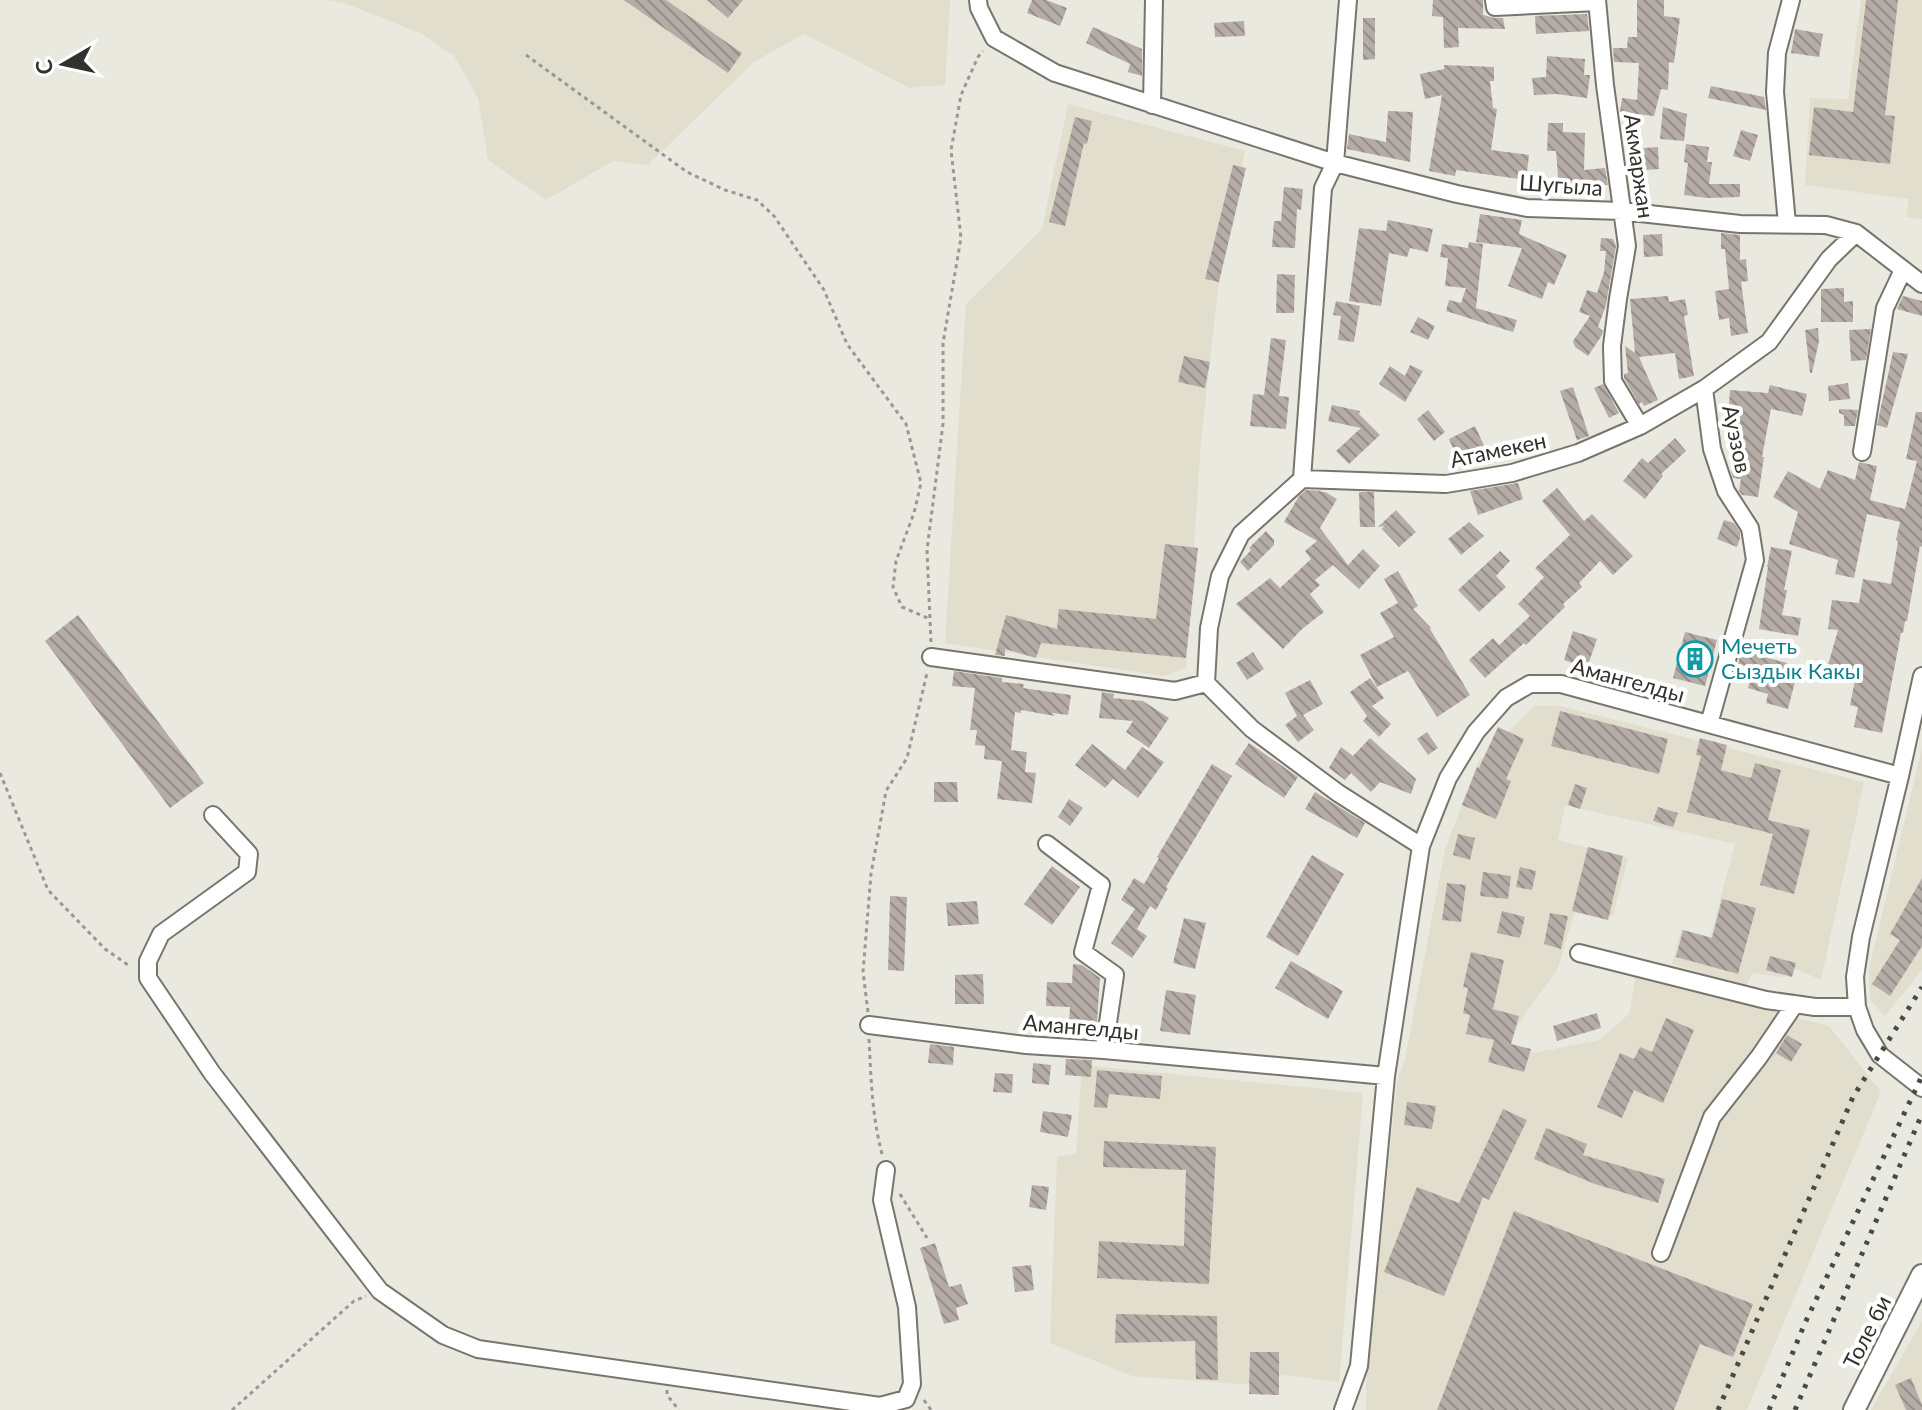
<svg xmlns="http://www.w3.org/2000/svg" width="1922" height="1410" font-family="Lato,sans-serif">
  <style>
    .built { fill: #e1decd }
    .building { fill: url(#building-back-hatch) }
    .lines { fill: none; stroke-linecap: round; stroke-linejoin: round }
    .minor-casing { stroke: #77756c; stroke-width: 20 }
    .major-casing { stroke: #77756c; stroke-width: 24 }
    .path { stroke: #999891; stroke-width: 3; stroke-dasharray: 4 4; stroke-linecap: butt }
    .minor { stroke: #fff; stroke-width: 16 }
    .major { stroke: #fff; stroke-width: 20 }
    .rail { stroke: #4a4a45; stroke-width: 5; stroke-dasharray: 4 8; stroke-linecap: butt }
    .labels { text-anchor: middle; stroke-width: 8; stroke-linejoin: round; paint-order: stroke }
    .street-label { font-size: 22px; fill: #31312d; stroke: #fff }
    .culture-label { font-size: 22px; fill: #0d838f; stroke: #fff; text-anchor: start }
  </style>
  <defs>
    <pattern id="building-back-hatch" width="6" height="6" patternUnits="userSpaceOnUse" patternTransform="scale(2)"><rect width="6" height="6" fill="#b6aca7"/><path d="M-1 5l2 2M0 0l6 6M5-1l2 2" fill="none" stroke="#958d88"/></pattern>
  </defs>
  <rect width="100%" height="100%" fill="#eae9df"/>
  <!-- built -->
  <path class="built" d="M326 0H950L945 85 910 88 804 34 754 62 648 165 613 161 546 200 488 160 478 98 454 56 422 34 344 3Z
    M1861 0H1922V219L1906 217 1909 199 1805 185 1810 98 1848 99Z
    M1068 104 1245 151 1219 279 1201 441 1186 668 1164 676 945 643 966 304 1042 229Z
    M1534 706H1560L1864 782 1821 980 1791 967 1782 977 1753 973 1746 986 1672 964 1681 929 1710 937 1735 844 1565 805 1558 840 1628 858 1613 916 1574 913 1558 968 1519 1023 1510 1044 1533 1053 1599 1040 1630 1013 1635 976 1829 1026 1881 1092 1747 1410H1366V1385L1397 1082 1405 1059 1445 849 1479 761Z
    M1922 748V970L1885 1016 1870 1000 1869 969Z
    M1082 1065 1363 1093 1339 1382 1269 1373 1266 1386 1132 1376 1050 1343 1057 1156 1076 1154Z
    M1922 1321V1410H1871Z"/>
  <!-- building -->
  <path class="building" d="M624 0H666L742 53 728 73Z
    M707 0H743L728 18Z
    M1032 0H1046L1067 8 1060 26 1027 13Z
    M1433 0H1483V15L1495 18H1503L1505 29 1458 28 1459 47 1444 48 1443 17 1432 16Z
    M1637 0H1664V16L1680 18 1674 63 1669 62 1668 90 1661 89 1654 116 1620 112 1622 98 1637 100 1639 63 1614 62 1613 48H1627L1628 37H1637Z
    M1866 0H1898L1885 115 1895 116 1890 164 1809 155 1814 107 1853 112Z
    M1587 14 1589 31 1536 34 1535 16Z
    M1363 18H1375V59L1363 60Z
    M1244 21 1245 36 1215 37 1214 23Z
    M1093 27 1142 49V76L1128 72 1130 64 1086 43Z
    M1795 29 1823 34 1819 57 1791 53Z
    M1547 56 1585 59 1584 75H1590L1587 98 1556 94 1534 95 1532 78 1546 77Z
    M1444 65 1494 67V81H1490L1493 108 1497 109 1491 150 1529 155 1526 180 1456 170 1455 176 1429 171 1442 95 1425 99 1420 74 1444 69Z
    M1711 86 1764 97 1766 110 1708 98Z
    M1663 107 1687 114 1684 141 1660 139Z
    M1388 111 1413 112 1410 162 1347 149 1349 134 1386 142Z
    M1075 117 1092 121 1087 144 1084 143 1065 226 1049 222Z
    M1548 123H1563V132L1585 133 1584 170 1605 168 1608 185H1604V190L1583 193 1582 186 1559 188 1556 151H1547Z
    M1741 130 1758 135 1750 161 1733 156Z
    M1686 144 1709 147 1707 162H1712L1709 184H1740V197L1707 198 1684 195 1688 163 1684 162Z
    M1658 147 1659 169 1631 171 1630 149Z
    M1233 165 1246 168 1219 282 1205 279Z
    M1284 187 1303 189 1301 210 1297 209 1295 248 1272 247 1274 221H1281Z
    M1480 214 1522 220 1519 234 1567 255 1554 285 1548 282 1542 299 1508 286 1522 248 1476 242Z
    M1388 220 1433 229 1428 252 1410 248 1407 257 1389 253 1381 306 1349 301 1359 228 1386 231Z
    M1721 233 1740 235V260L1746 259 1748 281 1741 282 1748 333 1731 336 1729 318 1719 320 1715 291 1729 289 1725 249H1721Z
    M1662 234 1663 256 1644 257 1643 235Z
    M1601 238 1613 239 1616 246 1606 305 1598 327 1603 331 1602 335 1588 356 1575 347 1573 341 1590 316 1579 312 1587 290 1597 293 1604 272 1606 251H1600Z
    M1469 242 1483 244 1476 308 1517 320 1513 332 1446 311 1449 300 1461 303 1466 288 1445 286 1448 258 1440 257 1442 244 1468 248Z
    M1277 274 1295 275 1294 313H1276Z
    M1844 288V302L1853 301V322H1821V289Z
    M1668 296 1669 302 1685 299 1688 315 1684 316 1694 376 1679 379 1675 353 1639 357 1658 400 1644 406 1642 402 1639 404 1624 378V374L1628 373 1625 346 1635 353 1630 299Z
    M1903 296 1922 301V316L1897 309Z
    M1336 301 1360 306 1354 342 1338 340 1341 316 1333 315Z
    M1418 317 1435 326 1428 340 1410 332Z
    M1818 328 1819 341 1812 373H1810L1805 330Z
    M1871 329 1866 360 1851 361 1849 330Z
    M1271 338 1286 340 1279 396 1289 397 1286 429 1250 426 1253 394 1264 395Z
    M1893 352 1908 354 1887 428 1877 425Z
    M1184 356 1210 362 1205 388 1178 382Z
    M1410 365 1423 371 1405 402 1379 384 1390 366 1405 376Z
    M1848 383 1850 399 1829 401 1828 386Z
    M1603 384 1619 413 1609 418 1594 388Z
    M1770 385 1807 394 1802 416 1771 409 1762 457H1764L1758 497 1742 495 1739 491 1741 479 1733 478 1731 471 1739 419 1728 418 1730 390 1768 393Z
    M1573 387 1589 436 1577 440 1560 391Z
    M1332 405 1360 411 1359 414 1380 435 1349 464 1336 451 1361 428 1328 421Z
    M1839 409 1858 410 1855 426H1844V415L1839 413Z
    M1428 410 1445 432 1434 441 1417 419Z
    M1916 412H1922V547L1920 546 1907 621H1905L1903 633H1901L1882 733 1854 727 1858 707 1850 705 1855 680 1826 672 1838 630 1828 629 1832 600 1859 603 1863 579 1891 584 1898 541 1896 540 1900 522 1867 514 1854 578 1835 574 1838 560 1789 544 1798 512 1773 497 1788 471 1820 489 1828 470 1855 480 1859 462 1877 466 1870 500 1905 509 1917 461 1906 459Z
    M1475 426 1487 452 1460 464 1449 439Z
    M1675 438 1686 451 1661 474 1663 476 1645 499 1623 481 1642 458 1648 463Z
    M1518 483 1523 499 1478 515 1470 491Z
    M1557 488 1584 521 1592 514 1633 556 1613 575 1600 561 1579 583 1582 587 1563 604 1565 607 1526 645 1524 643 1485 678 1469 660 1493 638 1499 645 1530 616 1518 604 1544 577 1535 568 1570 535 1542 501Z
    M1306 490 1322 491 1320 492H1325L1337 499 1320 528 1348 565 1363 549 1380 566 1359 589 1333 565 1315 580 1320 585 1310 594 1324 612 1302 629 1283 649 1236 604 1270 578 1280 588 1311 559 1305 551 1317 541 1284 522 1299 496Z
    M1359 492H1374L1375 527H1360Z
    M1396 510 1416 532 1399 547 1382 529 1384 526 1378 527Z
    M1724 520 1734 523 1740 532V538L1737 547 1717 539Z
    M1469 522 1484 536 1461 555 1448 539Z
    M1266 531 1274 540V545L1248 571 1240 562 1251 550 1249 548Z
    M1165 544 1198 548 1186 658 1041 643 1036 658 1005 649V656L995 655 1006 615 1057 629 1059 609 1156 619Z
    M1771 547 1792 551 1784 590H1787L1782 615 1801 618 1798 636 1759 629 1768 567H1767Z
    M1500 551 1510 561 1496 576 1506 587 1479 612 1458 590Z
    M1398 571 1418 606 1413 609 1431 628 1430 629 1470 695 1437 717 1408 671 1377 687 1360 655 1394 637 1380 613 1398 603 1384 579Z
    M78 615 204 783 170 808 45 641Z
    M1573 631 1597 639 1587 668 1564 660Z
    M1685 632 1717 640 1705 686 1673 678Z
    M1744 640 1759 645 1757 655 1787 663 1785 670 1797 674 1788 709 1766 703 1768 694 1748 688 1753 668 1738 664Z
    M1253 652 1264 669 1247 680 1236 663Z
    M954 671 1002 678V682L1024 684 1023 688 1071 695 1068 715 1052 713 1055 716 1021 710V713L1015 712 1011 750 1027 752 1025 772 1036 773 1032 803 997 799 1002 761 984 759 985 746 975 745 977 730H970L975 688 952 686Z
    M1370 678 1384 698 1372 706 1391 724 1379 737 1363 721 1367 716 1350 692Z
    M1310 680 1323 704 1303 715 1314 730 1298 742 1285 725 1297 716 1285 693Z
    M1102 692 1114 694 1113 698 1143 701 1169 718 1149 748 1126 732 1133 721 1099 718Z
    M1560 711 1668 739 1659 774 1551 746Z
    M1498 727 1524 739 1506 779 1511 781 1496 819 1462 805 1477 767 1479 768Z
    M1427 732 1438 748 1428 755 1417 739Z
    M1370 738 1416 779 1411 794 1380 782 1371 792 1351 773 1345 780 1329 768 1341 747 1353 756Z
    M1700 738 1727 745 1721 770 1751 778 1755 763 1781 770 1768 820 1810 830 1794 894 1760 885 1773 834 1687 812 1701 756 1696 755Z
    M1249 743 1298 777 1284 798 1235 764Z
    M1092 744 1125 770 1142 747 1164 762 1138 798 1113 779 1105 788 1075 765Z
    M1212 764 1232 776 1166 887 1168 888 1156 910 1150 906 1137 929 1147 936 1132 958 1111 943 1135 909 1121 900 1134 878 1144 884 1159 858 1157 857Z
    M934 782H957L958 802H934Z
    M1575 784 1587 788 1580 809 1568 805Z
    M1315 792 1365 823 1357 838 1305 809Z
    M1069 799 1083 808 1070 826 1058 817Z
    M1658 807 1678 813 1673 827 1653 821Z
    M1458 834 1475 838 1470 860 1453 855Z
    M1588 847 1623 856 1608 920 1572 911Z
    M1312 855 1344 874 1298 956 1266 937Z
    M1052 866 1080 887 1052 925 1024 904Z
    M1520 867 1536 871 1532 890 1516 887Z
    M1483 872 1511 876 1508 899 1480 896Z
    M1922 878V946L1890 996 1872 984 1900 940 1890 934Z
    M1447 883 1466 885 1461 922 1442 920Z
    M890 896 907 897 904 971 888 970Z
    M1722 899 1756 908 1738 974 1676 957 1683 930 1712 938Z
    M977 901 979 924 948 926 946 903Z
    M1502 911 1525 917 1520 938 1497 933Z
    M1550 913 1568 916 1561 949 1544 944Z
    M1184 918 1206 923 1195 969 1173 963Z
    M1471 952 1504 960 1493 1009 1519 1016 1511 1044 1531 1049 1524 1072 1488 1062 1494 1040 1466 1034 1470 1015 1463 1013 1468 988 1463 987Z
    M1770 956 1796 963 1792 977 1766 970Z
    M1291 961 1343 991 1328 1019 1275 988Z
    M1073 964 1082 965 1100 978 1097 1022 1069 1021 1070 1007 1046 1006 1047 982 1072 983Z
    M983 974 984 1004H955V975Z
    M1166 990 1196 995 1190 1035 1160 1031Z
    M1597 1013 1601 1028 1557 1041 1553 1026Z
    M1666 1018 1694 1030 1663 1103 1634 1090 1622 1118 1597 1107 1620 1053 1634 1059 1640 1047 1652 1052Z
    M1787 1035 1802 1044 1791 1062 1776 1053Z
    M930 1044 954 1047 953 1065 928 1063Z
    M1066 1059 1092 1060 1091 1077 1065 1075Z
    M1033 1063 1051 1065 1049 1085 1032 1083Z
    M1097 1070 1162 1076 1160 1099 1109 1094 1107 1108 1094 1107Z
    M995 1073 1013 1074 1012 1093 993 1092Z
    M1407 1102 1436 1106 1432 1129 1404 1125Z
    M1503 1109 1527 1120 1489 1200 1483 1197 1444 1296 1384 1272 1417 1187 1459 1203Z
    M1043 1111 1072 1115 1068 1137 1040 1132Z
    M1546 1128 1587 1144 1583 1155 1665 1179 1658 1203 1595 1184 1534 1159Z
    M1104 1141 1216 1147 1209 1284 1097 1278 1099 1241 1184 1246 1186 1170 1103 1167Z
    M1032 1185 1049 1187 1046 1210 1029 1207Z
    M1514 1211 1753 1304 1733 1357 1700 1344 1674 1410H1437Z
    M935 1243 949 1287 961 1284 968 1304 956 1308 959 1320 944 1324 920 1248Z
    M1031 1265 1034 1290 1015 1292 1012 1267Z
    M1116 1314 1217 1316 1218 1380 1196 1379 1195 1341 1115 1343Z
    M1250 1352H1279V1395L1249 1394Z
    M1911 1378 1922 1405V1410H1906L1895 1385Z"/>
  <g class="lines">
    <defs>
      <path id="minor" d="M978 0 979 8 994 38 1055 73 1335 163 1457 194 1527 208 1622 211 1740 224 1826 225 1856 233 1922 284
        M1494 0 1495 7 1597 2
        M1597 0 1605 85 1627 246 1618 299 1612 346 1613 381 1640 426
        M1152 105 1154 0
        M1787 224 1775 92 1777 53 1791 0
        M1704 389 1712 449 1726 491 1750 528 1755 560 1709 724
        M1862 452 1885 308 1903 270
        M1302 479 1323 188 1335 163 1348 0
        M931 657 1175 691 1206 683 1252 729 1338 793 1421 846
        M1922 676 1900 776 1861 937 1855 977 1857 1007 1865 1030 1880 1055 1922 1088
        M1206 683 1209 628 1220 576 1241 534 1302 479 1446 484 1512 473 1578 453 1640 426 1704 389 1769 342 1829 259 1856 233
        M213 815 249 854 247 872 161 934 148 961V978L212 1073 380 1291 443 1335 478 1349 880 1406 906 1399 912 1384 907 1307 882 1200 886 1170
        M1047 844 1101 885 1083 952 1115 975 1104 1050
        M1579 953 1766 1000 1815 1007H1857
        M869 1025 1026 1045 1104 1050 1386 1076
        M1661 1253 1712 1117 1759 1057 1795 1004
        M1343 1410 1359 1366 1386 1076 1421 846 1448 778 1476 732 1506 698 1530 684H1561L1900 776"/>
      <path id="major" d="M1854 1410 1922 1275"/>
    </defs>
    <!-- minor casing -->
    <use href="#minor" class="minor-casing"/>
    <!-- major casing -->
    <use href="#major" class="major-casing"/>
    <!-- path -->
    <path class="path" d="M526 55 687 172 725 190 757 200 774 216 824 290 847 344 906 424 921 483 914 513 896 561 893 587 902 607 930 619
      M931 642 927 550 943 424V343L961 238 951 150 961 95 978 57 983 51
      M0 773 48 890 105 949 131 967
      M868 1012 863 972 871 874 886 791 907 758 927 673
      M869 1039C871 1078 872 1116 882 1154
      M900 1194 927 1238
      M667 1390V1395L679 1410
      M924 1400 931 1410
      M232 1410 354 1301 366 1296"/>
    <!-- minor -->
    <use href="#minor" class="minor"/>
    <!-- major -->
    <use href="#major" class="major"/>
    <!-- rail -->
    <path class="rail" d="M1718 1410 1853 1097 1922 987
      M1769 1410 1805 1323 1922 1076
      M1795 1410 1922 1114"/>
  </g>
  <!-- icons -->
  <defs>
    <symbol id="building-ring" viewBox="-11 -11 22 22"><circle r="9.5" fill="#fff" stroke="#0f9aa8" stroke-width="1.5"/><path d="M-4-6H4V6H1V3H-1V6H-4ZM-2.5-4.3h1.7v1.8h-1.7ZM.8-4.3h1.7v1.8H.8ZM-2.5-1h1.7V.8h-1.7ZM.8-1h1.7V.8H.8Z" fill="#0f9aa8"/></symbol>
  </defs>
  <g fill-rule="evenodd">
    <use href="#building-ring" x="1675" y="639" width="40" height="40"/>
  </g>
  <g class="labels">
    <!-- street labels -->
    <g class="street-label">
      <text transform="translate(1639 166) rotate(82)" y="8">Акмаржан</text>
      <text transform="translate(1561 185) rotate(4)" y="8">Шугыла</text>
      <text transform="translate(1737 439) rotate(78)" y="8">Ауэзов</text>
      <text transform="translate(1498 450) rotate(-12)" y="8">Атамекен</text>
      <text transform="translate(1628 680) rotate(15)" y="8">Амангелды</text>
      <text transform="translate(1081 1027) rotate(5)" y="8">Амангелды</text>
      <text transform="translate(1867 1332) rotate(-63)" y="8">Толе би</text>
    </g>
    <!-- culture labels -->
    <g class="culture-label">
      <text x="1721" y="654">Мечеть<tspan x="1721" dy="25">Сыздык Какы</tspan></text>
    </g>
  </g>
  <!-- north arrow -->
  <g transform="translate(64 64) rotate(261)" stroke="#ffffff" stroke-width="6" paint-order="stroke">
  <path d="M0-6L14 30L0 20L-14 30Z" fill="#31312d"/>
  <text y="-12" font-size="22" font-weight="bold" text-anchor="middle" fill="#31312d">С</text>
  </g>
</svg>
